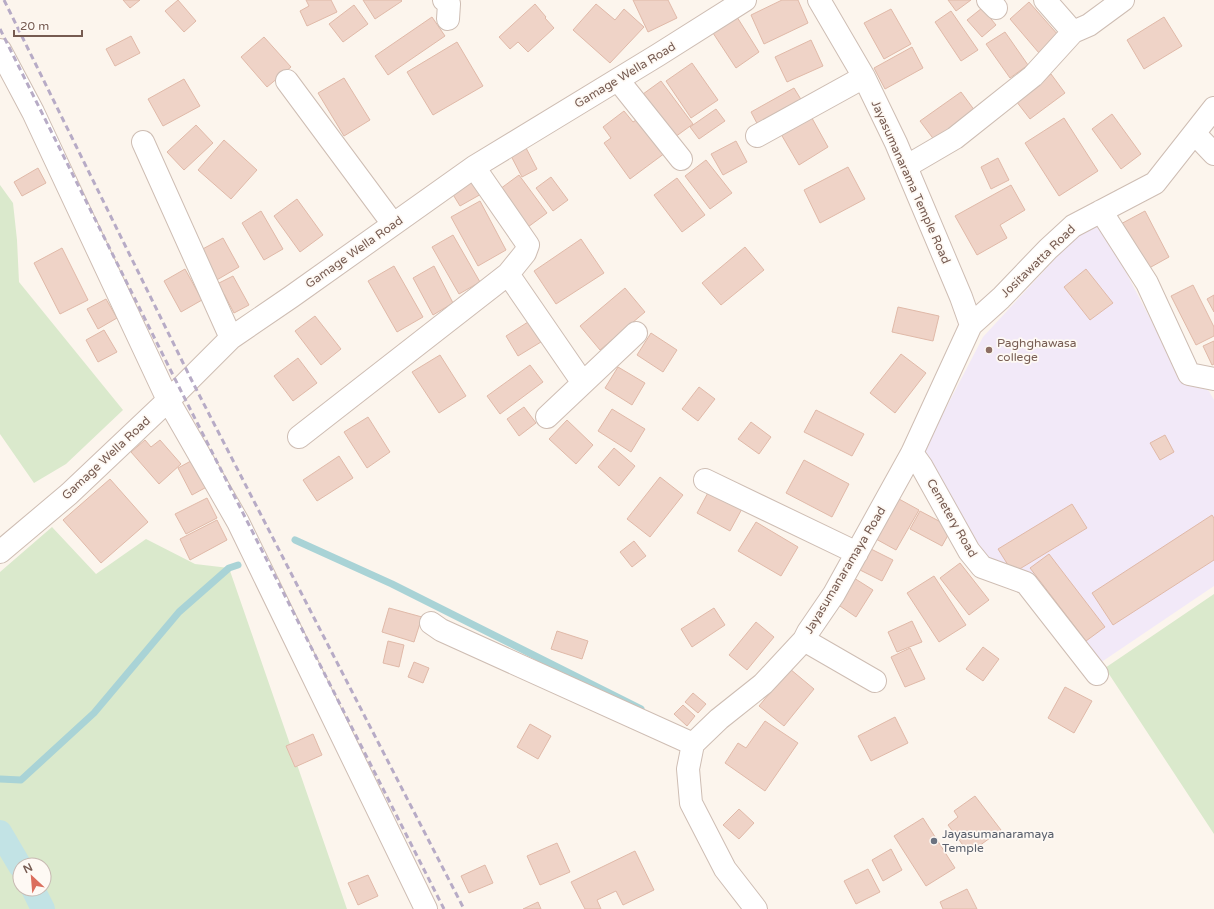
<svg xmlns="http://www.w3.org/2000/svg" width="1214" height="909" font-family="'Varela Round',sans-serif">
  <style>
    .education { fill: #f2e9f8 }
    .green { fill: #dae9cc; fill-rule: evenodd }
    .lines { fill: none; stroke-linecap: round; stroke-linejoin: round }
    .stream { stroke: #a9d3d6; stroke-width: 7 }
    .canal { stroke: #c2e3e5; stroke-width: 24 }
    .building { fill: #efd3c7; stroke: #e0b9a8 }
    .street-casing { stroke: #cebdb3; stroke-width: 24 }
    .street { stroke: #fff; stroke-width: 22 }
    .rail { stroke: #b7abc6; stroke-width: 3; stroke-dasharray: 6 4; stroke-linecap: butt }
    .education-dot { fill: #8d6e63; stroke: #fef9f4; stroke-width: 1.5 }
    .worship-dot { fill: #6b7280; stroke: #fef9f4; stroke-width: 1.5 }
    .labels { text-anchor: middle; stroke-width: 3.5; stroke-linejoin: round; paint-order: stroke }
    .street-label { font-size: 12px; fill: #765b51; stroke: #fef9f4 }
    .education-label { font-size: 12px; fill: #785e54; stroke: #fef9f4; text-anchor: start }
    .worship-label { font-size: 12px; fill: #5b616d; stroke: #fef9f4; text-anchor: start }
  </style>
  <rect width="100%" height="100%" fill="#fcf5ed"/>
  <!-- education -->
  <path class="education" d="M1100 222 1182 380 1209 391 1214 400V586L1100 663 1021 568 991 563 922 454 983 337 1077 235Z"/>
  <!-- green -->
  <path class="green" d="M0 185 13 203 17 240 19 282 123 410 66 464 34 483 0 434Z
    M52 527 96 574 146 539 195 564 229 568 347 909H0V572ZM20 865H44V889H20Z
    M1214 594V834L1105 668Z"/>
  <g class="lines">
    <!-- stream -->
    <path class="stream" d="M295 540 392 584 641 709
      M0 779 21 780 94 713 179 612 229 568 238 565"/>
    <!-- canal -->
    <path class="canal" d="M0 832 20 866
      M33 889 43 909"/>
  </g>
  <!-- building -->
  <path class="building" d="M123 0H140L130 8Z
    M178 0 196 21 184 32 165 11Z
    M306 0H331L337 12 307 26 300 11 309 6Z
    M363 0H401L402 1 375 19Z
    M633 0H668L677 18 648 32Z
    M782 0H798L808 23 764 44 751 15Z
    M948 0H971L956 11Z
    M1029 2 1059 36 1039 53 1010 19Z
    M535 4 546 17 545 18 554 28 528 52 518 42 510 49 499 37Z
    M596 4 615 20 624 9 644 27 610 63 573 30Z
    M354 5 368 24 343 42 329 24Z
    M982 8 996 25 982 37 967 20Z
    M891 9 911 44 884 59 864 23Z
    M951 11 978 50 961 61 935 22Z
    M432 17 445 36 388 75 375 56Z
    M737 17 759 52 736 68 713 33Z
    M1164 17 1182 46 1144 69 1127 40Z
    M1005 32 1028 65 1010 78 986 44Z
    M131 36 140 53 115 66 106 49Z
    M264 37 291 67 267 87 241 57Z
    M811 40 823 66 787 82 775 57Z
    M457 42 483 86 433 115 407 72Z
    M912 47 923 68 885 89 874 68Z
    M692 63 718 100 691 118 666 81Z
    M1051 74 1065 93 1030 119 1016 101Z
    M344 78 370 120 344 136 318 93Z
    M184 79 200 106 163 126 148 99Z
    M661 81 693 124 675 137 643 94Z
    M794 88 805 106 761 131 751 112Z
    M961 92 975 111 935 141 920 121Z
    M716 109 725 121 699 139 690 127Z
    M624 111 633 122 639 118 665 153 630 179 604 143 611 138 603 127Z
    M808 111 828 147 799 165 778 129Z
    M1112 114 1141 154 1121 169 1092 129Z
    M1064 118 1098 171 1059 196 1025 143Z
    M196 125 213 143 184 170 167 152Z
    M224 140 257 170 231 199 198 170Z
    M736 141 747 162 723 175 711 154Z
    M525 146 537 169 522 177 510 154Z
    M998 158 1009 180 991 189 981 167Z
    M706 160 732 193 710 209 685 176Z
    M848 167 865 199 820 223 804 190Z
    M38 168 46 183 22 196 14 182Z
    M472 174 483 193 460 206 449 188Z
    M519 175 547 213 528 227 500 189Z
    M551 177 568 200 553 211 536 188Z
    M677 178 705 215 682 232 654 195Z
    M1011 185 1025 210 1000 225 1007 238 977 255 955 216Z
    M297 199 323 235 300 252 274 216Z
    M480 201 506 250 478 266 451 217Z
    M261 211 283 249 264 260 242 223Z
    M1145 211 1169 257 1142 272 1117 226Z
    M453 235 480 282 459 294 432 247Z
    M223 238 239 267 215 281 199 251Z
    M581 239 604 273 556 304 534 271Z
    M745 247 764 270 721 305 702 283Z
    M62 248 88 300 60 314 34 263Z
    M394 266 423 317 397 332 368 281Z
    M434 266 453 303 433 315 413 278Z
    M185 269 202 300 181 312 164 281Z
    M1086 269 1113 303 1090 320 1064 287Z
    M233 276 249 305 234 313 224 294 219 297 213 286Z
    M1193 285 1214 327V336L1196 345 1171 296Z
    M625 288 645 312 600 350 580 326Z
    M1214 295V312L1207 299Z
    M106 299 117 318 98 329 87 309Z
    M898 307 939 316 933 341 892 332Z
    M315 316 341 349 321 365 295 331Z
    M528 322 541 342 518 356 506 336Z
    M104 330 117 352 98 362 86 340Z
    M651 333 677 350 663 372 637 355Z
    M1214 341V364L1212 365 1203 346Z
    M901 354 926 373 895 413 870 393Z
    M440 355 466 396 439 413 412 372Z
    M298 358 317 383 293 401 274 376Z
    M530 365 543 382 500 414 487 396Z
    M618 367 645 383 632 405 605 388Z
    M699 387 715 399 698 421 682 409Z
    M524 407 536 423 519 436 507 419Z
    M612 409 645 429 631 452 598 431Z
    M816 410 864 434 852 456 804 432Z
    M368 417 390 452 367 468 344 432Z
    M567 420 593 445 576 464 549 439Z
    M751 422 771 437 759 454 738 439Z
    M1165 435 1174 452 1160 460 1150 443Z
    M145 440 151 447 160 440 181 464 159 484 131 452Z
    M614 448 635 466 619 486 598 467Z
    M200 456 214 483 192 495 178 468Z
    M339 456 353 478 317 501 303 480Z
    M804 460 849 484 832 517 786 493Z
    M660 477 683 495 650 537 627 519Z
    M110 479 148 522 101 563 63 520Z
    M710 489 743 507 730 531 697 513Z
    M207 498 217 518 186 534 175 514Z
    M899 499 919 510 896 550 876 539Z
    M1072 504 1087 528 1013 573 998 549Z
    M920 511 952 528 942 546 910 529Z
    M1212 515 1214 518V560L1113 625 1092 593Z
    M217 520 227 540 190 560 180 539Z
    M756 522 798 547 781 576 738 551Z
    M634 541 646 556 632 567 620 552Z
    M867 547 893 560 882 581 856 568Z
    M1049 554 1105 627 1086 641 1030 568Z
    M960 563 989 600 969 615 940 578Z
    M934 576 966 625 939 642 907 593Z
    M854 578 873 590 856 617 837 604Z
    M389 608 422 617 414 642 382 632Z
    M714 608 725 625 692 647 681 629Z
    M912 621 922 642 897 652 888 632Z
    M756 622 774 637 747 670 729 655Z
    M557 631 588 641 582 659 551 649Z
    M388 641 404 645 399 667 383 663Z
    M983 647 999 659 983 681 966 669Z
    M910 648 925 679 905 687 891 657Z
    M414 662 429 668 423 683 408 677Z
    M790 669 814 689 784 726 759 706Z
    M1065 687 1092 701 1074 733 1048 718Z
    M693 693 706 704 698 713 685 702Z
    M683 705 695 716 687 726 674 714Z
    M895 717 908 743 871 761 858 736Z
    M765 721 798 743 765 791 725 763 738 743 746 748Z
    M530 724 551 736 538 759 517 747Z
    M313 734 322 755 295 767 286 746Z
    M975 796 1001 830 979 846 978 844 968 852 948 825 958 817 954 811Z
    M739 809 754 823 739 839 723 825Z
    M923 818 955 868 926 886 894 836Z
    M557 843 570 872 540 885 527 856Z
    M891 849 902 870 883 881 872 860Z
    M635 851 654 890 623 905 616 891 597 900 601 909H585L571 882Z
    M485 865 493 883 469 893 461 876Z
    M868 869 880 892 856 904 844 881Z
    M368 875 378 896 358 905 348 883Z
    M967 889 977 909H943L940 902Z
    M538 902 541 909H523Z"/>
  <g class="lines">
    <defs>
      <path id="street" d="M444 0 449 4 448 19
        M819 0 864 77 896 143 961 297 971 325
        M988 0 996 8
        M1073 32 1089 25 1123 0
        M0 50 33 112 168 400 238 522 426 909
        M618 80 681 159
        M287 81 393 224
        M1195 134 1214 154
        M757 136 864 77
        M143 142 231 338
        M907 166 955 138 1033 76 1073 32 1045 0
        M474 167 528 245 525 253 508 274 583 383 636 333
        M1101 211 1147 283 1189 374 1214 379
        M547 417 583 383
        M299 437 508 274
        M912 453 922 467 969 551 982 567 1026 583 1097 674
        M705 480 857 553
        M0 552 69 494 180 389 231 338 291 297 474 167 658 55 745 0
        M431 623 441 630 693 744
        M804 640 875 681
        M756 909 725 869 691 803 688 769 693 744 719 719 763 684 804 640 808 632 834 594 912 453 971 325 1001 298 1048 249 1073 226 1155 183 1214 108"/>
    </defs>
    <!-- street casing -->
    <use href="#street" class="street-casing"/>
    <!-- street -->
    <use href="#street" class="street"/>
    <!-- rail -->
    <path class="rail" d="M4 0 191 379 464 909
      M0 29 180 389 444 909"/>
  </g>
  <!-- markers -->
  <circle class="education-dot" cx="989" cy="350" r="4"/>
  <circle class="worship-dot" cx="934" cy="841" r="4"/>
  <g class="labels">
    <!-- street labels -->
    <g class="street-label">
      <text transform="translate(625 75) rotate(-31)" y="4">Gamage Wella Road</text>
      <text transform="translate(911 182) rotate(66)" y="4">Jayasumanarama Temple Road</text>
      <text transform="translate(354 252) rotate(-35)" y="4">Gamage Wella Road</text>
      <text transform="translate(1038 261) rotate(-44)" y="4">Jositawatta Road</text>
      <text transform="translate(106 458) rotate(-43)" y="4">Gamage Wella Road</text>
      <text transform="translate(952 518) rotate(60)" y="4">Cemetery Road</text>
      <text transform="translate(845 570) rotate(-59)" y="4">Jayasumanaramaya Road</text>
    </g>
    <!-- education labels -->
    <g class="education-label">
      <text x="997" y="347">Paghghawasa<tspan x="997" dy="14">college</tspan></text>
    </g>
    <!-- worship labels -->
    <g class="worship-label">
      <text x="942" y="838">Jayasumanaramaya<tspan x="942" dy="14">Temple</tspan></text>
    </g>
  </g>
  <!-- north arrow -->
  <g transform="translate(32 877) rotate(334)"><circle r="19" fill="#fef9f4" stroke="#c8bab3"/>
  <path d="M0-3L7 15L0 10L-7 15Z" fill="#db6e5d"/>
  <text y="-6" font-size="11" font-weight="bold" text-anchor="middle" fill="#765b51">N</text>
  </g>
  <!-- scale -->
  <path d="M14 30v6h68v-6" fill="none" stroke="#765b51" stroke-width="2"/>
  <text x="20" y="30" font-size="12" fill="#765b51" stroke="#fef9f4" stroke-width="3" paint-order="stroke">20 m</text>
</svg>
